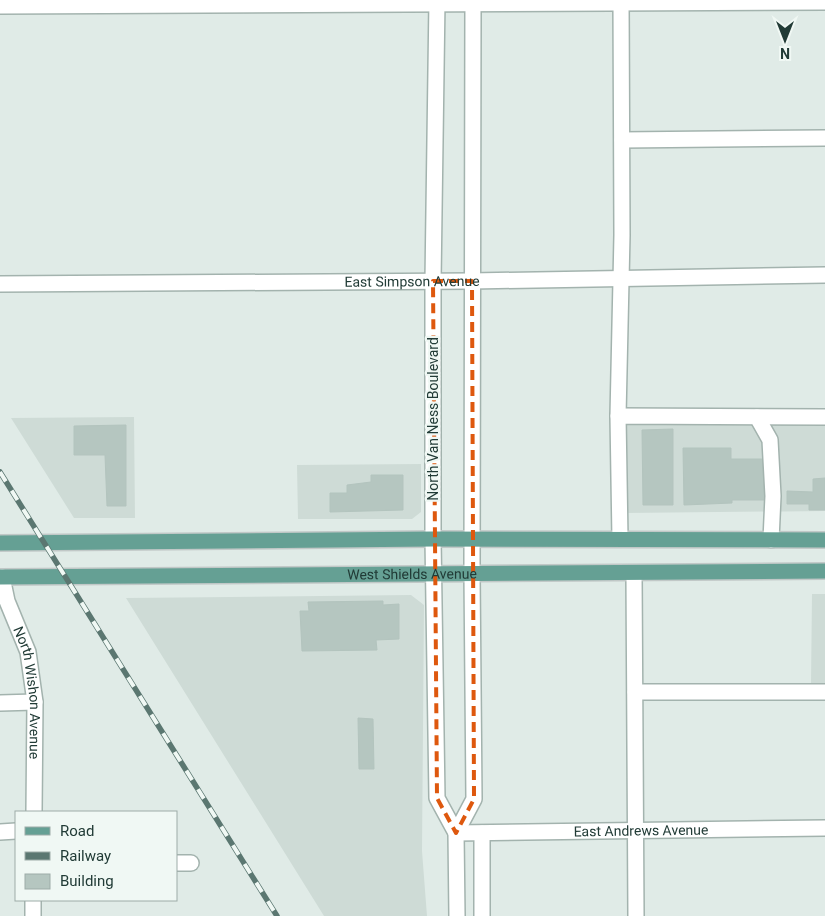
<svg xmlns="http://www.w3.org/2000/svg" width="825" height="916" font-family="Roboto,sans-serif">
  <style>
    .built { fill: #cedbd6 }
    .building { fill: #b5c6c0; stroke: #b3c4be }
    .lines { fill: none; stroke-linecap: round; stroke-linejoin: round }
    .minor-casing { stroke: #a3b3ae; stroke-width: 18 }
    .major-casing { stroke: #c1c8c7; stroke-width: 18 }
    .minor { stroke: #fff; stroke-width: 15 }
    .major { stroke: #65a094; stroke-width: 15 }
    .rail-casing { stroke: #5b7771; stroke-width: 5.5 }
    .rail { stroke: #f0f8f4; stroke-width: 4; stroke-dasharray: 11; stroke-linecap: butt }
    .marked { fill: none; stroke: #de580e; stroke-width: 4; stroke-dasharray: 10 6; stroke-linejoin: round }
    .labels { text-anchor: middle; stroke-width: 4.5; stroke-linejoin: round; paint-order: stroke }
    .street-label { font-size: 14px; fill: #213b36; stroke: #f0f8f4 }
  </style>
  <rect width="100%" height="100%" fill="#e0ebe7"/>
  <!-- built -->
  <path class="built" d="M134 417 135 518H74L11 418Z
    M825 423V511L625 513V425Z
    M421 464V512L412 519H298L297 465Z
    M812 594H825V684H811Z
    M411 595 424 605 422 851 427 916H324L126 598Z"/>
  <!-- building -->
  <path class="building" d="M126 425V506H107L105 455H74V426Z
    M673 429V505H643L642 430Z
    M683 448H731V459H765V500H732V503L684 505Z
    M371 475H403V510L330 512V493H347V485L371 482Z
    M825 478V510H809V504H787V491L813 492V479Z
    M383 601V605L399 604V639L376 640 377 650 302 651 300 611H309L308 602Z
    M358 718 373 719 374 769H359Z"/>
  <g class="lines">
    <defs>
      <g id="minor">
        <path d="M437 0 433 281V539L437 798 456 833 457 916"/>
        <path d="M0 6 825 2"/>
        <path d="M622 140 825 138"/>
        <path id="s1" d="M0 284 472 281 825 275"/>
        <path d="M618 416 622 235 621 0"/>
        <path d="M757 417 770 440 773 496 771 540"/>
        <path d="M620 539 618 416 825 417"/>
        <path d="M634 574 636 916"/>
        <path id="s2" d="M2 577 7 601 28 652 35 702 34 812"/>
        <path d="M635 692H825"/>
        <path d="M0 703 35 702"/>
        <path d="M0 832 16 831"/>
        <path d="M456 833 474 799 472 574 473 0"/>
        <path id="s3" d="M456 833 825 828"/>
        <path d="M176 863H191"/>
        <path d="M33 916V900"/>
        <path d="M482 916V833"/>
      </g>
      <g id="major">
        <path d="M0 543 433 539 825 540"/>
        <path id="s4" d="M0 577 825 571"/>
      </g>
    </defs>
    <!-- minor casing -->
    <use href="#minor" class="minor-casing"/>
    <!-- major casing -->
    <use href="#major" class="major-casing"/>
    <!-- minor -->
    <use href="#minor" class="minor"/>
    <!-- major -->
    <use href="#major" class="major"/>
    <defs>
      <path id="rail" d="M0 472 277 916"/>
    </defs>
    <!-- rail casing -->
    <use href="#rail" class="rail-casing"/>
    <!-- rail -->
    <use href="#rail" class="rail"/>
  </g>
  <!-- marked area -->
  <path class="marked" d="M433 281H472L474 799 456 833 437 798Z"/>
  <g class="labels">
    <!-- street labels -->
    <g class="street-label">
      <text dy="5" stroke="none"><textPath href="#s1" startOffset="412">East Simpson Avenue</textPath></text>
      <text transform="translate(433 419) rotate(-90)" y="5">North Van Ness Boulevard</text>
      <text dy="5" stroke="none"><textPath href="#s4" startOffset="412">West Shields Avenue</textPath></text>
      <text dy="5" stroke="none"><textPath href="#s2" startOffset="120">North Wishon Avenue</textPath></text>
      <text dy="5" stroke="none"><textPath href="#s3" startOffset="185">East Andrews Avenue</textPath></text>
    </g>
  </g>
  <!-- legend -->
  <rect x="15" y="811" width="162" height="90" fill="#f0f8f4" stroke="#9daca8"/>
  <rect x="25" y="827" width="25" height="8" fill="#65a094" stroke="#9daca8"/>
  <text x="60" y="836" font-size="15" fill="#213b36">Road</text>
  <rect x="25" y="852" width="25" height="8" fill="#5b7771" stroke="#9daca8"/>
  <text x="60" y="861" font-size="15" fill="#213b36">Railway</text>
  <rect x="25" y="874" width="25" height="15" fill="#b5c6c0" stroke="#9daca8"/>
  <text x="60" y="886" font-size="15" fill="#213b36">Building</text>
  <!-- north arrow -->
  <g transform="translate(785 40) rotate(180)" stroke="#f0f8f4" stroke-width="4" paint-order="stroke">
  <path d="M0-4L9 19L0 12L-9 19Z" fill="#213b36"/>
  <text y="-8" font-size="14" font-weight="bold" text-anchor="middle" fill="#213b36">N</text>
  </g>
</svg>
